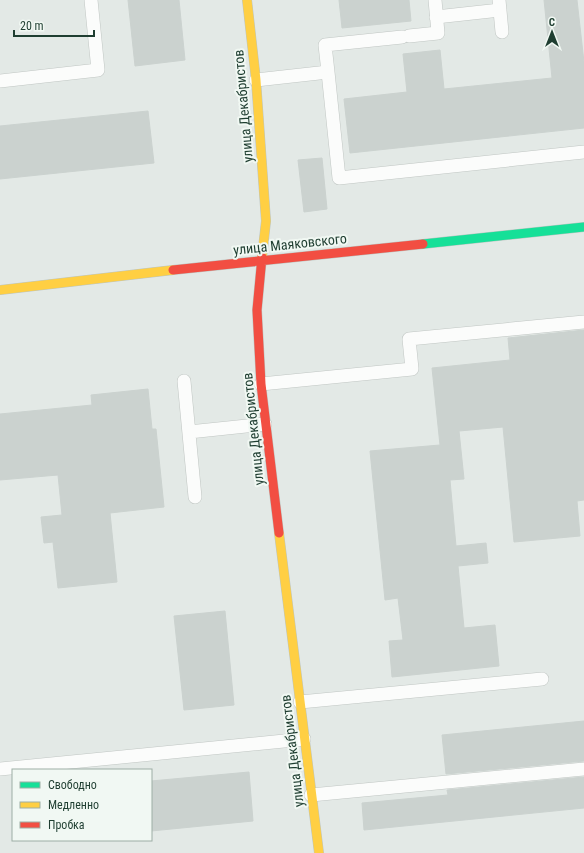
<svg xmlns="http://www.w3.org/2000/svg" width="584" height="853" font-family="'Roboto Condensed',sans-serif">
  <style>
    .building { fill: #cbd2cf; stroke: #cbd2cf }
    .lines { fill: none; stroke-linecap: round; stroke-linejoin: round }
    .lane-casing { stroke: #c0c6c3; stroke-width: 14 }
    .fast-casing { stroke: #bcc5c1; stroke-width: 10 }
    .slow-casing { stroke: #bcc5c1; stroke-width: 10 }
    .jam-casing { stroke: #bcc5c1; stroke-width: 10 }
    .lane { stroke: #fbfcfb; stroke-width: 13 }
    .fast { stroke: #16e098; stroke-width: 9 }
    .slow { stroke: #ffcf43; stroke-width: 9 }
    .jam { stroke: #f24e42; stroke-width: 9 }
    .labels { text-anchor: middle; stroke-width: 4; stroke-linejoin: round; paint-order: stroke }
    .street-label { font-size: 14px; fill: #1f3e31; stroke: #f1f8f3 }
  </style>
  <rect width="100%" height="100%" fill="#e3e9e6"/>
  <!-- building -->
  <path class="building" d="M128 0H179L185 60 135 66Z
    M339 0H409L411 21 342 28Z
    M544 0H577L584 62V128L350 153 344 99 407 92 403 54 440 50 444 89 552 78Z
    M148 111 154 163 0 179V126Z
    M322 158 327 209 304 212 298 160Z
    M584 330V500L577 501 580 536 514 542 503 427 459 431 464 479 450 480 456 546 486 543 488 563 458 566 464 628 495 625 499 666 392 677 389 641 403 640 398 598 385 600 370 451 440 445 432 368 510 360 508 338Z
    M148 389 152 429H156L164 507 110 513 117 582 58 588 53 542 44 543 41 517 62 515 58 475 0 480V414L92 405 91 395Z
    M225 611 234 705 184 710 174 616Z
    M584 721V761L446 774 442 735Z
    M249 772 253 821 151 831V781Z
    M584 777V808L364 830 362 803 448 795 447 790Z"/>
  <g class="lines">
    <defs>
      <path id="lane" d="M499 0 502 32
        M436 17 500 10
        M409 36 438 33 435 0
        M328 72 339 178 584 152
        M256 80 328 72 325 45 402 37
        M0 81 98 70 91 0
        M184 381 195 497
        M261 384 412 369 409 339 584 322
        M189 432 265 424
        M300 702 542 679
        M0 769 304 739
        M311 795 584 769"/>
      <path id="fast" d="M423 244 584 227"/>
      <path id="slow" d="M247 0 256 80 266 221 262 257
        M0 290 173 270
        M279 533 319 853"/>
      <path id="jam" d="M262 257 257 310 261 384 279 533
        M173 270 423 244"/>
    </defs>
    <!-- lane casing -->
    <use href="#lane" class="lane-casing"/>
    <!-- fast casing -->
    <use href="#fast" class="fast-casing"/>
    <!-- slow casing -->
    <use href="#slow" class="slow-casing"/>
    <!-- jam casing -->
    <use href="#jam" class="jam-casing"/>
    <!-- lane -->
    <use href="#lane" class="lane"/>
    <!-- fast -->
    <use href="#fast" class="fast"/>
    <!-- slow -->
    <use href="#slow" class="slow"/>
    <!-- jam -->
    <use href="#jam" class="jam"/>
  </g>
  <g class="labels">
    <!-- street labels -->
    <g class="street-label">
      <text transform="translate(243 106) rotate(-95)" y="5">улица Декабристов</text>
      <text transform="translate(290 244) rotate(-6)" y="5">улица Маяковского</text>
      <text transform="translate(253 429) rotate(-96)" y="5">улица Декабристов</text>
      <text transform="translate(292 751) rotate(-97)" y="5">улица Декабристов</text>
    </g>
  </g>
  <!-- legend -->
  <rect x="12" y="769" width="140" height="72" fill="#f1f8f3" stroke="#9daea5"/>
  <rect x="20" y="782" width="20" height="6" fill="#16e098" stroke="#9daea5"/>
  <text x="48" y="789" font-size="12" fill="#1f3e31">Свободно</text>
  <rect x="20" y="802" width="20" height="6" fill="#ffcf43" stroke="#9daea5"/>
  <text x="48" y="809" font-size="12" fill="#1f3e31">Медленно</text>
  <rect x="20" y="822" width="20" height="6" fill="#f24e42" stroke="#9daea5"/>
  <text x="48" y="829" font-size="12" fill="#1f3e31">Пробка</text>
  <!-- north arrow -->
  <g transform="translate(552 32)" stroke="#f1f8f3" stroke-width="3" paint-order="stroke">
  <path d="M0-3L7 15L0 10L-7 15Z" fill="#1f3e31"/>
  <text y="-6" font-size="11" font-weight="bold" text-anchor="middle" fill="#1f3e31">С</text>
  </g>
  <!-- scale -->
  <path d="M14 30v6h80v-6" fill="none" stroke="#1f3e31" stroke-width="2"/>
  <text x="20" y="30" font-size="12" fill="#1f3e31" stroke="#f1f8f3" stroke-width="3" paint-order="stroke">20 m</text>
</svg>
